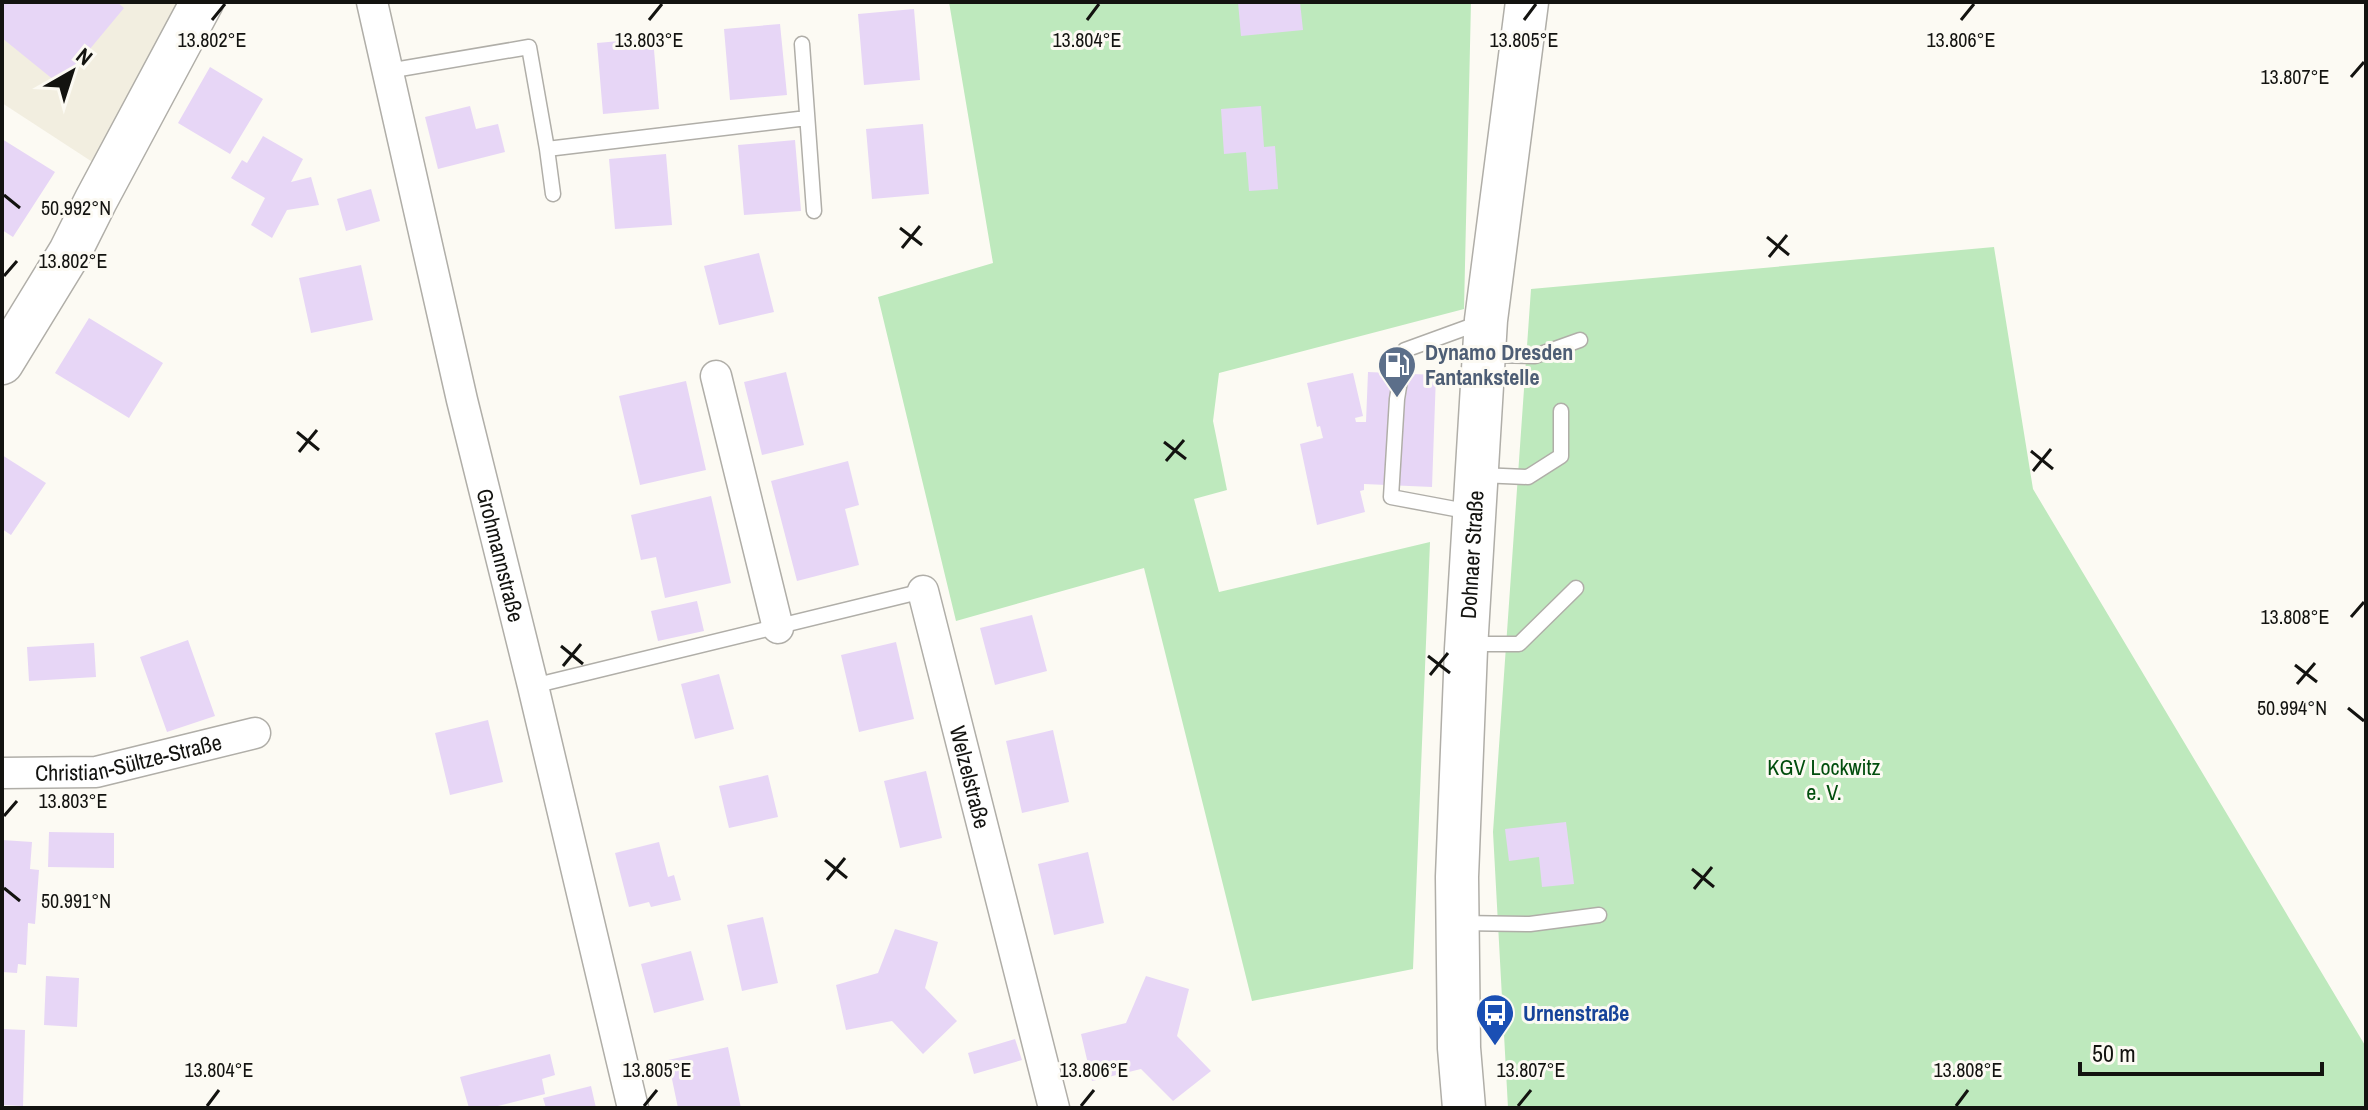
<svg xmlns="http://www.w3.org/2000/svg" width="2368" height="1110" font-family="'Archivo Narrow',sans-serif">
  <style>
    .built { fill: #f2eee0 }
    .green { fill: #bee9bd }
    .building { fill: #e7d6f6 }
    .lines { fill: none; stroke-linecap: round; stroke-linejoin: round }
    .lane-casing { stroke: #b0aea8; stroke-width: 17 }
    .street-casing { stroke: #b0aea8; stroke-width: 33 }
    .secondary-casing { stroke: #b0aea8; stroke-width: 45 }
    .lane { stroke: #fff; stroke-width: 14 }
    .street { stroke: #fff; stroke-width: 30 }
    .secondary { stroke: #fff; stroke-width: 42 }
    .ticks { fill: none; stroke: #131310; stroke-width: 3 }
    .labels { text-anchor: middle; stroke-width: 6; stroke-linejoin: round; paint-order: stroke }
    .service-label { font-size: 22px; font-weight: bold; fill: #4e5e75; stroke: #fcfaf3; text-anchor: start }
    .street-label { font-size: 22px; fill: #131310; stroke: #fcfaf3 }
    .park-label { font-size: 22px; fill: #014d0d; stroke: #fcfaf3 }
    .transit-label { font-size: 22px; font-weight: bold; fill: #164399; stroke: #fcfaf3; text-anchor: start }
    .ticks-label { font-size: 20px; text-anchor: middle; fill: #131310; stroke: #fcfaf3; stroke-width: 6; stroke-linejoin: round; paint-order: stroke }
  </style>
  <rect width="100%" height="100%" fill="#fcfaf3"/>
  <!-- built -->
  <path class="built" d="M2 2H180L94 163 2 103Z"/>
  <!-- green -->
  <path class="green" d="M949 2H1471L1464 309 1219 373 1213 421 1227 490 1194 499 1219 592 1430 542 1413 969 1252 1001 1144 568 956 621 878 297 993 263Z
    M1994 247 2033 489 2366 1047V1108H1508L1493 832 1531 289Z"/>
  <!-- building -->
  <path class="building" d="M2 2H117L124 8 60 85 2 38Z
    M1238 2H1300L1303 30 1241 36Z
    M914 9 920 80 864 85 858 14Z
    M780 24 787 95 730 100 724 29Z
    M653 38 659 109 603 114 597 43Z
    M210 67 263 99 230 154 178 123Z
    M470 106 476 129 498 124 505 152 438 169 425 117Z
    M1261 106 1264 147 1275 146 1278 189 1249 191 1246 152 1224 154 1221 109Z
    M923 124 929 194 872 199 866 129Z
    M263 136 303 159 291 182 311 177 319 205 287 210 272 238 251 225 265 198 231 178 242 160 247 163Z
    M2 139 55 172 13 237 2 230Z
    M795 140 801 211 744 215 738 145Z
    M666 154 672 225 615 229 609 159Z
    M371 189 380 221 346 231 337 199Z
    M759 253 774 312 719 325 704 266Z
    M361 265 373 320 311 333 299 278Z
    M89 318 163 363 129 418 55 373Z
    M786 372 804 445 762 455 744 382Z
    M1368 372 1436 375 1432 487 1364 484V490L1360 491 1365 512 1317 525 1300 444 1323 438 1320 426 1317 427 1307 383 1353 373 1363 416 1355 418 1356 422H1366Z
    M686 381 706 470 640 485 619 396Z
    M2 455 46 483 11 535 2 529Z
    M848 461 859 505 845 509 859 565 797 581 771 481Z
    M711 496 731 583 665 598 656 557 641 560 631 515Z
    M697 601 704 631 658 641 651 611Z
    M1032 615 1047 671 995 685 980 628Z
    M188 640 215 716 167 732 140 657Z
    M896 642 914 719 859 732 841 655Z
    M94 643 96 677 29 681 27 647Z
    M719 674 734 729 695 739 681 684Z
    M488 720 503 782 450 795 435 733Z
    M1053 730 1069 802 1022 813 1006 741Z
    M926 771 942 838 900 848 884 781Z
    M768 775 778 817 729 828 719 786Z
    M1566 822 1574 884 1542 887 1539 857 1509 861 1505 829Z
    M49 832 114 833V868L48 867Z
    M2 840 32 842 30 869 39 870 35 924 28 923 26 965 18 964 17 973 2 972Z
    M659 842 668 877 674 875 681 900 651 907 649 902 629 907 615 853Z
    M1088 852 1104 923 1054 935 1038 864Z
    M763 917 778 983 742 991 727 925Z
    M895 929 938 942 925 988 957 1021 923 1054 892 1021 846 1030 836 985 878 973Z
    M691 951 704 1000 654 1013 641 964Z
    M46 976 79 978 77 1027 44 1025Z
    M1146 976 1189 989 1177 1036 1211 1071 1173 1101 1141 1069 1092 1081 1081 1034 1126 1023Z
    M2 1029 25 1030 23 1106 2 1105Z
    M1015 1039 1022 1060 974 1074 968 1053Z
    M728 1047 741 1108H678L668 1060Z
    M550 1054 555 1075 542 1079 545 1094 490 1108H469L460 1077Z
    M591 1086 596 1108H546L543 1098Z"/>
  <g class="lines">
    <defs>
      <path id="lane" d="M802 44 814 211
        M388 71 529 47 547 149 553 194
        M547 149 807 118
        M1489 355 1535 356 1580 340
        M1480 475 1528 477 1561 456V411
        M1471 512 1391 497 1397 399 1405 350 1482 322
        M1471 644H1519L1576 588
        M533 686 923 591
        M1460 923 1530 924 1599 915"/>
      <g id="street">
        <path id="s1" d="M372 2 462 400 533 686 633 1108"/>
        <path d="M716 376 778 628"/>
        <path id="s2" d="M923 591 1054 1108"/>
        <path id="s3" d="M2 773 96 772 255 733"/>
      </g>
      <g id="secondary">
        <path d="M2 363 70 252 96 200 202 2"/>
        <path id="s4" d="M1464 1108 1459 1048 1457 877 1466 649 1486 320 1527 2"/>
      </g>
    </defs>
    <!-- lane casing -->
    <use href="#lane" class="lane-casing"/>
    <!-- street casing -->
    <use href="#street" class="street-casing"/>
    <!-- secondary casing -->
    <use href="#secondary" class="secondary-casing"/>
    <!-- lane -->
    <use href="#lane" class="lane"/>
    <!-- street -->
    <use href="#street" class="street"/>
    <!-- secondary -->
    <use href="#secondary" class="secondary"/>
  </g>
  <!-- ticks -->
  <path class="ticks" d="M212 20 225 4M649 20 662 4M1087 20 1099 4M1524 20 1536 4M1961 20 1974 4M2351 77 2364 62M4 195 20 208M900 228 922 245M1767 237 1789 255M902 248 920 226M1769 257 1787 235M4 276 17 261M297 432 319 450M1164 442 1186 459M2031 451 2053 469M299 452 317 430M1166 461 1184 440M2033 471 2051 449M2351 617 2364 602M561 646 583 664M1428 656 1450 673M2295 665 2317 682M563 666 581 644M1430 675 1448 653M2297 684 2315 663M2348 708 2364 721M4 816 17 801M825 860 847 878M1692 869 1714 887M827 880 845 858M4 888 20 901M1694 889 1712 867M207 1106 219 1090M644 1106 657 1090M1081 1106 1094 1090M1518 1106 1531 1090M1956 1106 1968 1090"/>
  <!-- icons -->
  <defs>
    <symbol id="fuel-pin" viewBox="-11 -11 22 30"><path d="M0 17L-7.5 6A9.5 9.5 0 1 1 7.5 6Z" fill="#5c6f8a" stroke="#fcfaf3"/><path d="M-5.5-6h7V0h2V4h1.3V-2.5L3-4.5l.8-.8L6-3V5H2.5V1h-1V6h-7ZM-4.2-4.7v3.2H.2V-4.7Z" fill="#fff"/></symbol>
    <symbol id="bus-pin" viewBox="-11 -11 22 30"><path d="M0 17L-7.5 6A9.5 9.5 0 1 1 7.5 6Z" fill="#1a4fb4" stroke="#fcfaf3"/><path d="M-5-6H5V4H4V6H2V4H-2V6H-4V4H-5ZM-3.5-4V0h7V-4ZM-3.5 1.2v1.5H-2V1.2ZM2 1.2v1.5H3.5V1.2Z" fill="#fff"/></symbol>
  </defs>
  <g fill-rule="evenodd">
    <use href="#fuel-pin" x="1375" y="343" width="44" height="60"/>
    <use href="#bus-pin" x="1473" y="991" width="44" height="60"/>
  </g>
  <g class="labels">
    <!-- service labels -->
    <g class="service-label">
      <text x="1425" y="360">Dynamo Dresden<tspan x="1425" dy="25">Fantankstelle</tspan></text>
    </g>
    <!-- street labels -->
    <g class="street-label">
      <text dy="8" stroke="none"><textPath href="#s4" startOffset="554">Dohnaer Straße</textPath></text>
      <text dy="8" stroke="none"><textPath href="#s1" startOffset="568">Grohmannstraße</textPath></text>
      <text dy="8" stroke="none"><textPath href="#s3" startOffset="128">Christian-Sültze-Straße</textPath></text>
      <text dy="8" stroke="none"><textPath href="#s2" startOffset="192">Welzelstraße</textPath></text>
    </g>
    <!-- park labels -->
    <g class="park-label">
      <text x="1824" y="775">KGV Lockwitz<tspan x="1824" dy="25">e. V.</tspan></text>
    </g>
    <!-- transit labels -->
    <g class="transit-label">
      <text x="1523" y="1021">Urnenstraße</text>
    </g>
  </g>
  <g class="ticks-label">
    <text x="212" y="47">13.802°E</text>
    <text x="649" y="47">13.803°E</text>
    <text x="1524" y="47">13.805°E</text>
    <text x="1087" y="47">13.804°E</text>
    <text x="1961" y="47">13.806°E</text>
    <text x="2295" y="84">13.807°E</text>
    <text x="76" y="215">50.992°N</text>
    <text x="73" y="268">13.802°E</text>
    <text x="2295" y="624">13.808°E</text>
    <text x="2292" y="715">50.994°N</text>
    <text x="73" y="808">13.803°E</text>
    <text x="76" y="908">50.991°N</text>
    <text x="219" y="1077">13.804°E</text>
    <text x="657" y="1077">13.805°E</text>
    <text x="1094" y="1077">13.806°E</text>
    <text x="1531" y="1077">13.807°E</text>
    <text x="1968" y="1077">13.808°E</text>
  </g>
  <!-- border -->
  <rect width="2368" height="1110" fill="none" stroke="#131310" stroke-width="8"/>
  <!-- north arrow -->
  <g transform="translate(72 72) rotate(39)" stroke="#fcfaf3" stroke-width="6" paint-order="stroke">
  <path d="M0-6L14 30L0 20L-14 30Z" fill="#131310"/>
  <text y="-12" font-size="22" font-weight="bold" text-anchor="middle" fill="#131310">N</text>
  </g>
  <!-- scale -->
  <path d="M2080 1062v12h242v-12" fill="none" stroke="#131310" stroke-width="4"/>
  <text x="2092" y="1062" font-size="24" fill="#131310" stroke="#fcfaf3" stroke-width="6" paint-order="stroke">50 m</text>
</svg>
